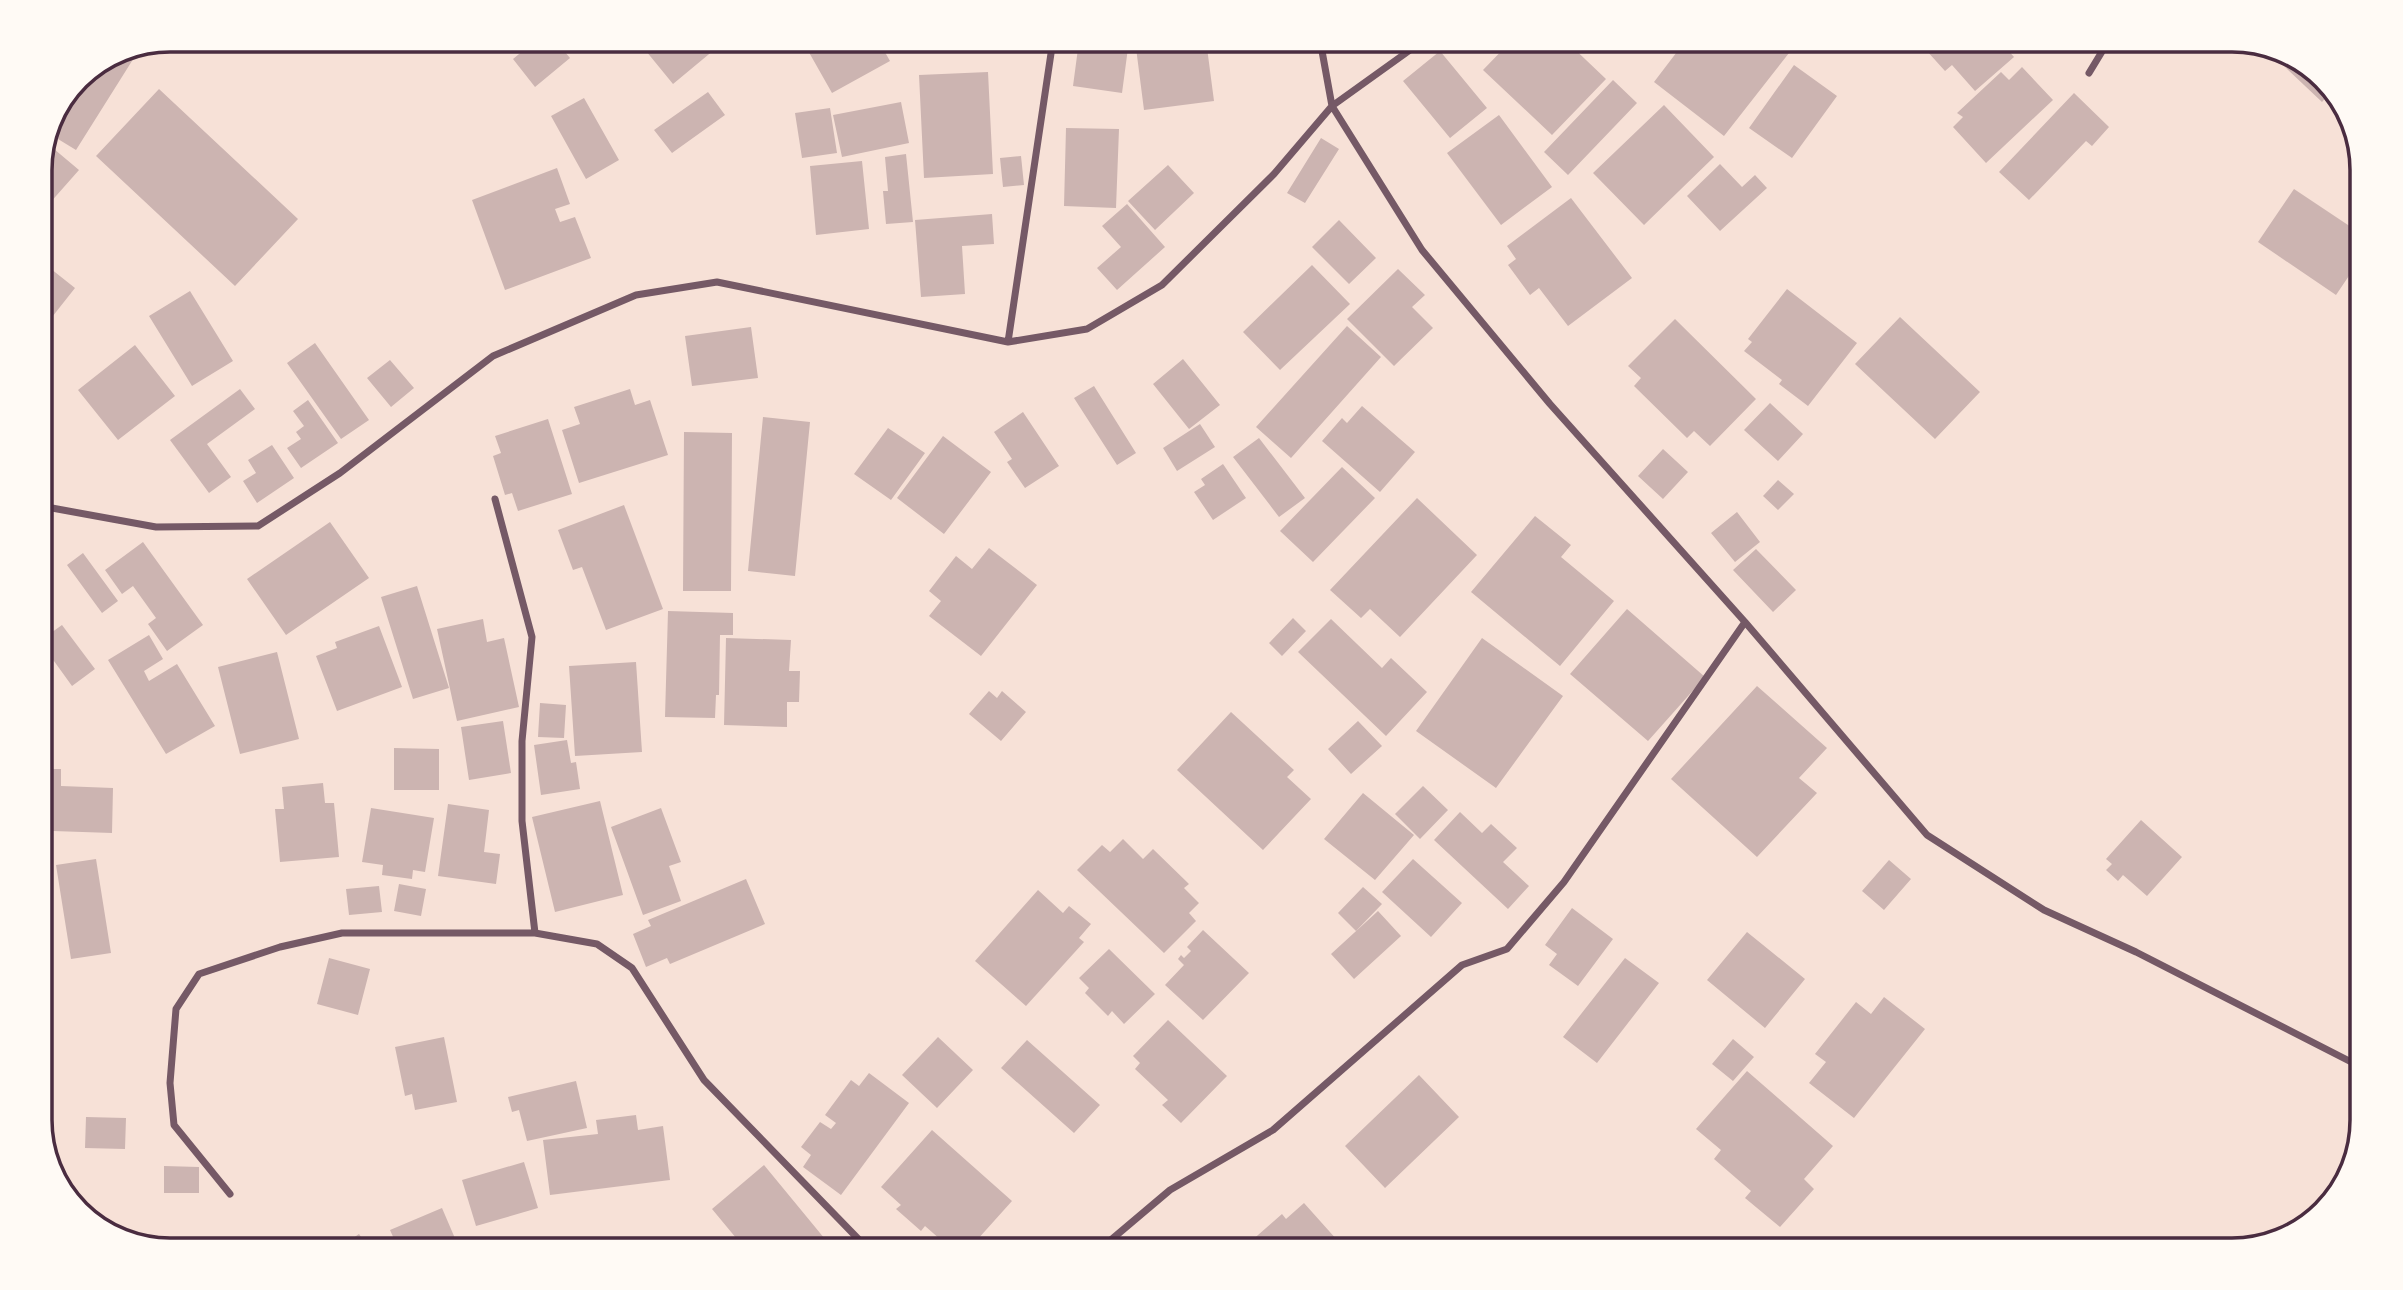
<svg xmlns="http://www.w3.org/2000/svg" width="2403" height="1290" font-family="Mulish,sans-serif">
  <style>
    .building { fill: #ccb4b1 }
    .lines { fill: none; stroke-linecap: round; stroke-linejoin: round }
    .minor { stroke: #755966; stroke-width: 7 }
    .rim { fill: none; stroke: #4a2c40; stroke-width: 3.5 }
  </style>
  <rect width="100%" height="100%" fill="#f7e1d7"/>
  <!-- building -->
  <path class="building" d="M536 40H555L570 58 535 87 513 59Z
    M637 40H726L673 84Z
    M802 40H878L890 61 832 93Z
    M1135 40H1206L1214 101 1144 110Z
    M1512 40H1565L1606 79 1552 135 1483 70Z
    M1686 40H1772L1789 53 1724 136 1654 82Z
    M1848 40H1876L1867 53Z
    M1917 40H1999L2014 57 1975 91 1952 65 1945 71Z
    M1079 41 1128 48 1122 93 1073 86Z
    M130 48 137 53 76 150 53 136 79 78 121 50Z
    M2265 48 2290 54 2332 91 2322 102Z
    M1440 51 1487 108 1450 138 1403 81Z
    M1794 65 1837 96 1792 158 1749 128Z
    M2022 67 2053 100 1986 163 1953 127 1963 117 1957 113 2001 72 2009 80Z
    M988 72 993 174 924 178 919 75Z
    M1613 80 1637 103 1568 175 1544 152Z
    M159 89 298 219 235 286 96 156Z
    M708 92 725 115 672 153 654 130Z
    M2074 93 2109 127 2092 146 2086 141 2029 200 1999 172Z
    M584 98 619 160 586 179 551 116Z
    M901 102 909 143 842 157 833 115Z
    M1664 105 1714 157 1644 225 1593 173Z
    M830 108 837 153 802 158 795 113Z
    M1499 115 1552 187 1501 225 1447 153Z
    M1066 128 1119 129 1116 208 1064 206Z
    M1321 138 1339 149 1305 203 1287 193Z
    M54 149 79 170 41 213V163Z
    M906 154 913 222 886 224 883 191H888L885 157Z
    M1021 156 1024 185 1003 187 1000 158Z
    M862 161 869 229 816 235 810 166Z
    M1720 164 1742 187 1755 175 1767 188 1720 231 1687 196Z
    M1168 165 1194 193 1155 230 1128 201Z
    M557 168 570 204 555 209 560 222 575 217 591 258 505 290 472 200Z
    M2294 189 2363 235V255L2336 295 2258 242Z
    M1571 198 1632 278 1568 326 1539 288 1530 295 1508 265 1516 259 1507 246Z
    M1127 204 1165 247 1117 290 1097 268 1121 247 1102 226Z
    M992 214 994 244 962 246 965 294 921 297 915 220Z
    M1339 220 1376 258 1349 284 1312 247Z
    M41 261 75 288 41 331Z
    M1312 265 1350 304 1280 370 1243 332Z
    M1398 269 1425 295 1412 307 1433 328 1394 366 1347 319Z
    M1787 289 1857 343 1808 406 1779 384 1782 380 1744 351 1752 342 1748 339Z
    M190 291 233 361 192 386 149 316Z
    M1900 317 1980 392 1935 439 1855 364Z
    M1675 319 1756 399 1710 446 1694 431 1687 438 1634 386 1641 378 1628 366Z
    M1347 326 1381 357 1291 458 1256 427Z
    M751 327 758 378 692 386 685 336Z
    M315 343 369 420 341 439 287 363Z
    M135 345 175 396 118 440 78 390Z
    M1183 359 1220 405 1189 429 1153 384Z
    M390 360 414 388 391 407 367 378Z
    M1094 386 1136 453 1117 465 1074 398Z
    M240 389 255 409 207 444 231 477 209 493 170 440Z
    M630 389 635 405 650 400 668 455 579 483 562 430 580 424 574 407Z
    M308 400 338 443 301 468 287 448 301 439 296 432 304 426 293 411Z
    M1770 403 1803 434 1778 461 1744 430Z
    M1362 406 1415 452 1380 492 1322 441 1342 418 1347 423Z
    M1023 412 1059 466 1025 488 1007 462 1012 459 994 432Z
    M763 417 810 422 795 576 748 571Z
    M548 419 572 494 518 511 512 493 505 495 493 456 501 453 495 436Z
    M1200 424 1215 447 1177 471 1163 448Z
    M888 428 925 453 891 500 854 474Z
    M684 432 732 433 731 591H683Z
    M943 436 991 472 944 534 897 498Z
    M1259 438 1305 498 1279 517 1233 457Z
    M272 445 294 478 257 503 243 481 256 473 248 460Z
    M1663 449 1688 472 1663 499 1638 476Z
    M1223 464 1246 498 1213 520 1194 492 1205 485 1201 479Z
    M1342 467 1375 498 1313 562 1280 531Z
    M1778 480 1794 494 1778 510 1763 496Z
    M1417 498 1477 555 1400 637 1370 609 1361 618 1330 590Z
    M624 505 663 609 606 630 582 567 573 570 558 530Z
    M1737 512 1760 542 1735 562 1711 533Z
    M1535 516 1571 545 1561 557 1614 601 1560 666 1471 592Z
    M330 522 369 578 286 635 247 579Z
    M143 542 203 625 167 651 148 624 156 618 133 586 122 594 105 570Z
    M41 547 52 570 41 576Z
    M989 548 1037 585 981 656 929 616 941 601 929 591 956 556 972 569Z
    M1756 549 1796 590 1773 612 1733 570Z
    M83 553 118 601 102 613 67 565Z
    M417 586 449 688 413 699 381 597Z
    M1627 609 1705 677 1648 741 1570 674Z
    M668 611 733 613V635H720L719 695H716L715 718 665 717Z
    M1293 618 1306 631 1282 656 1269 643Z
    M483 619 487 642 504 638 519 707 457 721 437 629Z
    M1331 619 1382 668 1391 658 1427 692 1386 736 1298 652Z
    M62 625 95 669 72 686 41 643V640Z
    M379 626 402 687 337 711 316 656 337 648 335 642Z
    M149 635 163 659 144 671 149 681 177 664 215 726 166 754 108 660Z
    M726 638 791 640 789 671H800L799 702H787V727L724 725Z
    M1482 638 1563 696 1496 788 1416 731Z
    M277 652 299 739 240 754 218 667Z
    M636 662 642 752 575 756 569 666Z
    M1757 686 1827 748 1799 778 1817 793 1757 857 1671 779Z
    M989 691 997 698 1002 691 1026 712 1001 741 969 714Z
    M540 703 566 705 564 738 538 737Z
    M1231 712 1294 770 1287 777 1311 799 1263 850 1177 770Z
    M503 721 511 773 469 780 461 727Z
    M1358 721 1382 746 1351 774 1328 749Z
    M567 740 571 763 576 762 580 789 541 795 534 745Z
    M394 748 439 749V790H394Z
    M41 769H61V786L113 788 112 833 53 831V817H41Z
    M323 783 325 803H334L339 857 280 862 275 809H284L282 787Z
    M1423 786 1448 810 1420 839 1395 814Z
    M1363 793 1414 835 1375 880 1324 839Z
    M600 801 623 895 555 912 532 817Z
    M448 804 489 810 484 852 500 854 496 884 438 876Z
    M371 808 434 818 425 872 413 870 412 879 382 875 383 865 362 862Z
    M661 808 681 862 669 866 681 901 643 915 611 827Z
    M1460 812 1482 833 1491 824 1517 848 1503 862 1529 886 1508 909 1434 840Z
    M2141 820 2182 857 2147 896 2123 875 2118 881 2106 870 2112 864 2106 859Z
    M1123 839 1143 859 1153 849 1189 884 1184 888 1199 903 1189 913 1196 921 1164 953 1077 870 1102 845 1110 852Z
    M96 859 111 953 71 959 56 865Z
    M1413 859 1462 903 1431 937 1382 892Z
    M1889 860 1911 879 1884 910 1862 891Z
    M746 879 765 924 670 964 667 958 646 967 633 934 651 926 648 920Z
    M399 884 426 889 421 916 394 911Z
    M379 886 382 912 349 915 346 889Z
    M1363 887 1382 904 1356 931 1338 913Z
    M1038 890 1063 913 1069 906 1091 924 1079 938 1084 942 1026 1006 975 961Z
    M1572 908 1613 939 1578 986 1549 965 1557 954 1545 945Z
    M1378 911 1401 936 1354 979 1331 954Z
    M1203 930 1249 973 1203 1020 1165 985 1184 965 1178 959 1181 955 1184 958 1191 951 1187 947Z
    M1747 932 1805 979 1765 1028 1707 980Z
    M1109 949 1155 994 1124 1024 1112 1011 1108 1016 1085 993 1089 988 1079 978Z
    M329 958 370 969 358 1015 317 1004Z
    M1625 958 1659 983 1597 1063 1563 1037Z
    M1884 997 1925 1029 1854 1118 1809 1083 1826 1062 1815 1054 1856 1002 1871 1014Z
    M1168 1020 1227 1076 1181 1123 1162 1105 1168 1100 1135 1069 1140 1063 1133 1056Z
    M444 1037 457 1102 415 1110 412 1094 405 1096 395 1047Z
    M938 1037 973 1070 937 1108 902 1075Z
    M1733 1039 1754 1057 1733 1081 1712 1064Z
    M1027 1040 1100 1105 1074 1133 1001 1068Z
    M1747 1071 1833 1146 1804 1179 1814 1189 1780 1227 1745 1198 1751 1191 1714 1159 1721 1150 1696 1129Z
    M869 1073 909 1103 841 1195 803 1167 811 1155 801 1147 820 1122 831 1129 836 1123 825 1115 851 1080 859 1086Z
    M1419 1075 1459 1117 1385 1188 1345 1146Z
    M576 1081 587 1128 527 1141 519 1110 512 1112 508 1097Z
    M636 1115 638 1130 663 1126 670 1180 550 1195 543 1140 598 1134 596 1120Z
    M86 1117 126 1118 125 1149 85 1148Z
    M932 1130 1012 1201 968 1250H942L937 1246 941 1240 925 1226 921 1231 896 1209 901 1205 881 1187Z
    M524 1162 538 1208 476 1226 462 1180Z
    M764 1165 834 1250H746L712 1209Z
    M164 1166 199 1167V1193H164Z
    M1304 1203 1346 1250H1252L1255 1247 1250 1242 1282 1214 1286 1219Z
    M442 1208 460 1250H399L390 1230Z
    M359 1234 370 1250H342L340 1247Z"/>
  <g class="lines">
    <!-- minor -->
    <path class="minor" d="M1320 40 1332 106 1422 250 1550 404 1745 622 1927 835 2044 910 2136 952 2363 1068
      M2089 73 2109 40
      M1008 342 1053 40
      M495 499 532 637 522 741V821L535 933
      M41 506 156 527 258 526 340 473 493 356 636 295 717 282 1008 342 1087 329 1162 285 1274 174 1332 106 1424 40
      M230 1194 174 1125 170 1083 176 1009 199 974 280 947 342 933H535L597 944 632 968 704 1080 869 1250
      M1099 1250 1170 1190 1273 1130 1462 965 1507 949 1564 882 1745 622"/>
  </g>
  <!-- crop -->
  <path d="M0 0H2403V1290H0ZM170 52H2232A118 118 0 0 1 2350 170V1120A118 118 0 0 1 2232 1238H170A118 118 0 0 1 52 1120V170A118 118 0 0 1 170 52Z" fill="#fffaf5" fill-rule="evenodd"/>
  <path class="rim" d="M170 52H2232A118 118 0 0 1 2350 170V1120A118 118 0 0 1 2232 1238H170A118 118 0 0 1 52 1120V170A118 118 0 0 1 170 52Z"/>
</svg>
